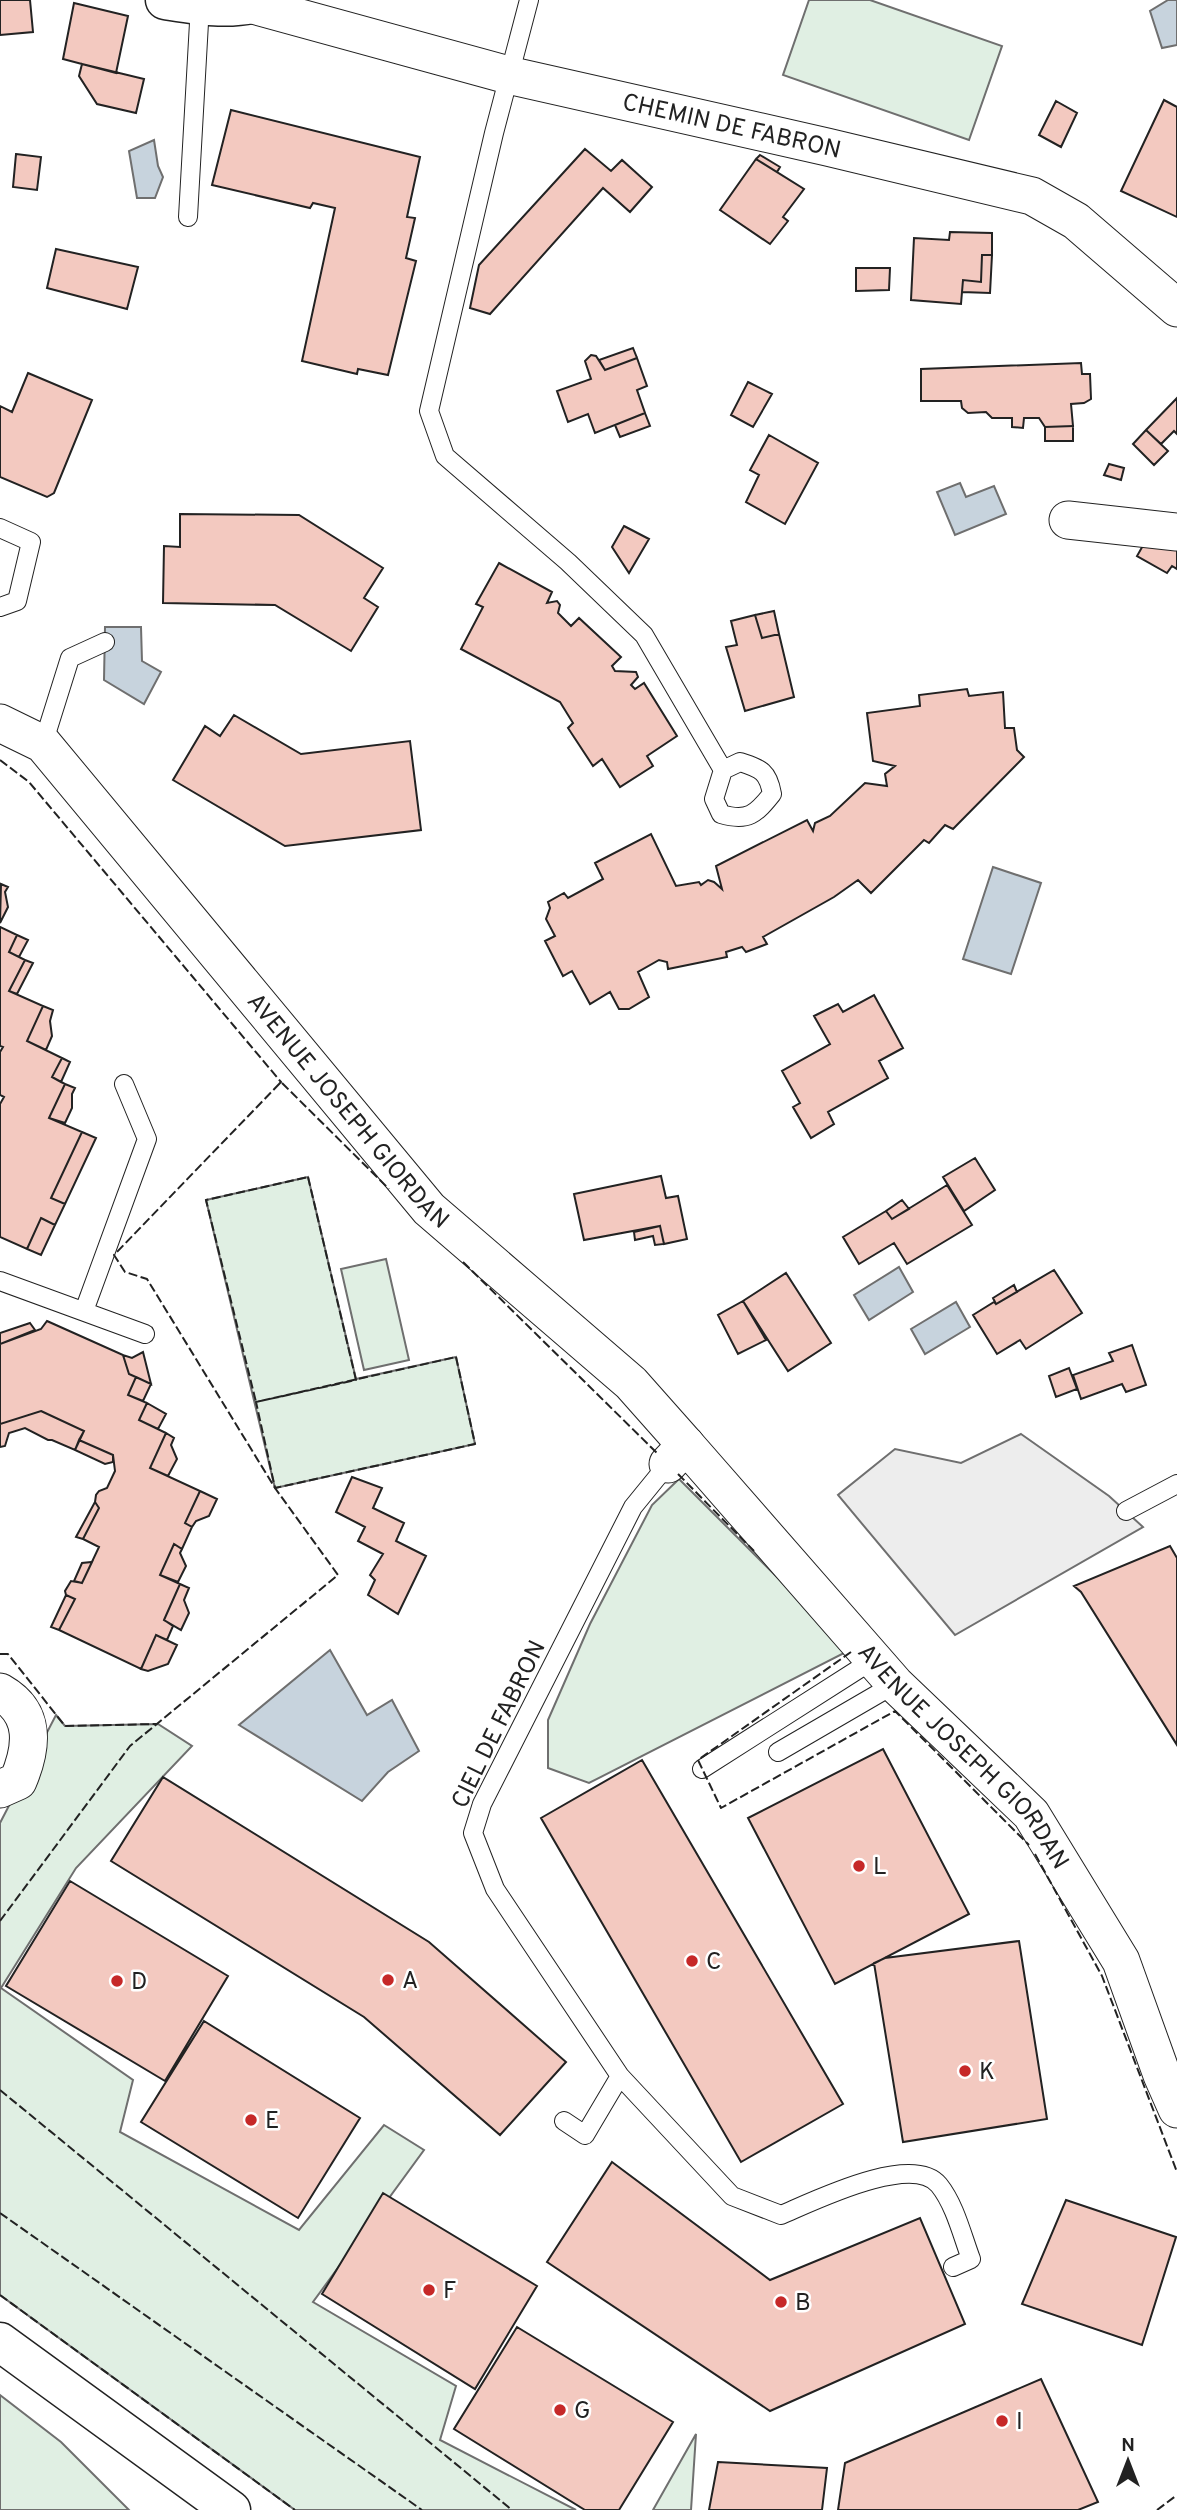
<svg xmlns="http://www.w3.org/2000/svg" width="1177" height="2510" font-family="Overpass,sans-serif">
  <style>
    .green { fill: #e0efe3; stroke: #6f6f6f; stroke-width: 2 }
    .parking { fill: #ededed; stroke: #6f6f6f; stroke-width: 2 }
    .water { fill: #c7d3dd; stroke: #6f6f6f; stroke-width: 2 }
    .building { fill: #f3c9c0; stroke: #222; stroke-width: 2 }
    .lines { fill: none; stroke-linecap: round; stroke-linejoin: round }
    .service-casing { stroke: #222; stroke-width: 20 }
    .minor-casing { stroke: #222; stroke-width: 39 }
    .tertiary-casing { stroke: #222; stroke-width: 41 }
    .service { stroke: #fff; stroke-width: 18 }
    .minor { stroke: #fff; stroke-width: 37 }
    .tertiary { stroke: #fff; stroke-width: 38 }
    .fence { stroke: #222; stroke-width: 2; stroke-dasharray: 9 3.5; stroke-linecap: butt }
    .poi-dot { fill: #c62828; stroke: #fff; stroke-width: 2.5 }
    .labels { text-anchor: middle; stroke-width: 5; stroke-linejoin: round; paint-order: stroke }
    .street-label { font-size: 24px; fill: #222; stroke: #fff }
    .poi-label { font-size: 24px; fill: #222; stroke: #fff; text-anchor: start }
  </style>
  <rect width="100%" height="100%" fill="#fff"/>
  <!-- green -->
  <path class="green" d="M809 0H870L1002 46 969 140 783 75Z
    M308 1177 356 1379 456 1357 475 1444 275 1488 206 1200Z
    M386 1259 409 1360 364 1370 341 1269Z
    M679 1479 850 1650 589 1783 548 1768V1720L590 1624 652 1505Z
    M56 1715 65 1726 158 1724 192 1746 76 1868 1 1988 133 2080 120 2132 299 2230 384 2125 424 2150 313 2302 456 2386 440 2440 576 2510H295L0 2295V1823Z
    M0 2395 61 2442 129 2510H0Z
    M696 2434 691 2510H653Z"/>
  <!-- parking -->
  <path class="parking" d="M1021 1434 1109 1496 1143 1527 955 1635 838 1495 895 1449 961 1463Z"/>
  <!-- water -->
  <path class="water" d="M1168 0H1177V45L1162 48 1150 11Z
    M154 140 158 166 163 177 155 198H137L129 151Z
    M960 483 966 497 994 486 1006 514 955 535 937 492Z
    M105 627H141L142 661 161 672 144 704 104 680Z
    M993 867 1041 883 1011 974 963 959Z
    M899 1267 913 1292 869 1320 854 1295Z
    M956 1302 970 1327 925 1354 911 1329Z
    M330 1650 367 1715 392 1700 419 1751 388 1772 362 1801 239 1725Z"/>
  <!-- building -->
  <path class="building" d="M0 0H30L33 32 0 35Z
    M74 3 128 16 116 73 63 59Z
    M82 64 144 79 136 113 97 104 79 76Z
    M1164 100 1177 107V217L1121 191Z
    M1056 101 1077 113 1061 147 1039 135Z
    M231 110 420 157 407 217 415 218 406 258 416 261 388 375 358 369 357 374 302 361 335 208 313 203 310 208 212 185Z
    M585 149 611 171 622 160 652 187 630 212 603 188 490 314 470 308 479 265Z
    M16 154 41 157 37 190 13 187Z
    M760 155 780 167 777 172 756 159Z
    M756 159 804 189 783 217 788 221 770 244 720 210Z
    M950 232 992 233V255H982L981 282 963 280 961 304 911 300 914 238 949 240Z
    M56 249 138 267 127 309 47 288Z
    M982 255H992L990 293 962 292 963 280 981 282Z
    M856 268H890L889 290 856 291Z
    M633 348 637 358 605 370 599 360Z
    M591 355 596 356 605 370 637 358 647 386 637 390 645 413 595 433 588 414 568 422 557 391 591 379 585 361Z
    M1081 363 1082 374H1090L1091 399 1084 403 1071 404 1073 426 1045 427 1039 418H1024L1023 428 1012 427V418H992L986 412 968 413 962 408 961 401H921V369Z
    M28 373 92 400 54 493 47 497 0 477V406L12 412Z
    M748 382 772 394 753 427 731 415Z
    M1177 398V434L1174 431 1161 444 1146 430Z
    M645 413 650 426 620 437 615 425Z
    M1073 426V441H1045V427Z
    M1146 430 1168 451 1154 465 1133 444Z
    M769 435 818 463 785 524 746 502 759 475 750 470Z
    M1109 464 1124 468 1121 480 1104 475Z
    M180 514 299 515 383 568 364 598 378 607 351 651 275 605 163 603 164 546 180 547Z
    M624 526 649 539 629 573 612 547Z
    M1149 535 1177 541V569L1172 566 1167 573 1137 556Z
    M499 563 552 592 547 603 557 601 560 605 558 613 571 626 579 618 621 657 612 666 615 671 636 672 638 677 631 685 635 689 644 683 677 736 647 756 653 766 620 787 602 759 593 766 568 728 573 723 560 702 461 649 483 607 476 604Z
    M774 611 779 634 762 638 755 615Z
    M755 615 762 638 779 634 794 697 745 711 726 647 737 645 731 621Z
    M967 689 969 696 1003 692 1005 728H1014L1017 750 1024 757 953 829 945 825 929 843 924 840 871 893 858 880 834 897 763 937 767 944 746 952 742 947 726 952 727 957 668 969 667 962 659 960 638 972 649 997 629 1009H619L610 992 590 1004 572 971 563 976 545 941 555 936 546 919 550 908 548 902 564 893 568 898 603 879 595 863 651 834 676 886 699 882 701 885 708 880 714 882 722 889 716 866 807 820 813 831 815 823 830 816 865 783 887 786 885 774 895 766 873 761 867 713 920 706 919 695Z
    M234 715 301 754 410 741 421 830 285 846 173 780 205 726 220 736Z
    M1 884 8 887 5 892 8 907 0 923Z
    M0 927 17 935 9 952 25 960 9 991 43 1006 27 1041 62 1058 52 1077 65 1084 49 1118 82 1132 51 1198 65 1204 55 1225 41 1218 27 1249 0 1237V1104L4 1097 0 1095V1052L3 1047 0 1046Z
    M17 935 28 940 19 957 9 952Z
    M25 960 33 963 17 994 9 991Z
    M874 995 903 1048 879 1061 888 1078 828 1112 834 1124 811 1138 793 1107 800 1103 782 1071 830 1044 814 1016 838 1004 843 1012Z
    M43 1006 53 1010 50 1021 52 1036 46 1050 27 1041Z
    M62 1058 70 1062 61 1082 52 1077Z
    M65 1084 75 1088 72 1094V1108L65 1123 49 1118Z
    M82 1132 96 1138 65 1204 51 1198Z
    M975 1158 995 1190 964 1211 943 1177Z
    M661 1176 666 1198 678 1196 687 1239 664 1244 660 1226 584 1240 574 1194Z
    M947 1185 972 1225 907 1264 894 1243 859 1264 843 1237 886 1211 892 1219Z
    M902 1200 909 1209 892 1219 886 1211Z
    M41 1218 55 1225 41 1255 27 1249Z
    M660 1226 664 1244 655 1245 653 1236 635 1240 634 1232Z
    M1054 1270 1082 1313 1026 1349 1020 1340 997 1354 973 1315 994 1302 996 1304Z
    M786 1273 831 1343 788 1371 743 1301Z
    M1014 1285 1017 1292 996 1304 993 1298Z
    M743 1301 766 1340 738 1354 718 1315Z
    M47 1321 123 1355 129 1374 136 1377 128 1395 147 1403 139 1420 166 1433 150 1468 200 1491 185 1523 192 1527 182 1549 174 1544 160 1575 180 1584 164 1620 173 1626 167 1640 156 1635 141 1669 59 1630 75 1599 66 1595 65 1591 71 1581 82 1583 99 1547 83 1539 99 1508 95 1502 96 1495 99 1491 107 1488 115 1471 113 1455 79 1440 84 1431 41 1411 0 1424V1344L41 1329Z
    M30 1323 35 1330 0 1344V1333Z
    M1132 1345 1146 1385 1126 1392 1122 1384 1081 1399 1073 1375 1113 1361 1109 1353Z
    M143 1352 151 1384 129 1374 123 1355 132 1358Z
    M1069 1368 1077 1389 1056 1397 1049 1376Z
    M136 1377 151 1384 143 1401 128 1395Z
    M147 1403 166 1414 158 1429 139 1420Z
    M41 1411 84 1431 75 1450 52 1440H48L25 1428 9 1433 5 1446 0 1447V1424Z
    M166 1433 174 1438 171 1445 177 1459 168 1476 150 1468Z
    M79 1440 113 1455V1462L105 1464 75 1450Z
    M352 1477 382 1488 373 1508 404 1523 396 1541 426 1556 398 1614 368 1595 375 1580 370 1575 383 1554 358 1541 365 1527 336 1512Z
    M200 1491 217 1499 209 1516 196 1521 192 1527 185 1523Z
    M95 1502 99 1508 83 1539 76 1537Z
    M174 1544 182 1549 180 1553 186 1566 178 1582 160 1575Z
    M1170 1546 1177 1558V1745L1081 1592 1074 1586Z
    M92 1562 82 1583 74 1581 82 1563Z
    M180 1584 189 1588 184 1600 189 1613 181 1630 164 1620Z
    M66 1595 75 1599 59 1630 51 1627Z
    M156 1635 177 1645 168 1664 148 1671 141 1669Z
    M883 1749 969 1914 835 1984 748 1818Z
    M642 1760 843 2104 741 2162 541 1818Z
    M163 1777 429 1942 566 2062 500 2135 364 2017 111 1861Z
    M70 1881 228 1976 165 2081 6 1986Z
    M1019 1941 1047 2119 903 2142 874 1963 885 1958Z
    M204 2021 360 2118 298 2218 141 2122Z
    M612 2162 770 2280 920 2218 965 2324 770 2411 547 2262Z
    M383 2193 537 2286 475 2389 322 2294Z
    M1066 2200 1176 2237 1142 2345 1022 2304Z
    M517 2327 673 2422 619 2510H585L454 2429Z
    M1041 2379 1098 2502 1078 2510H838L845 2463Z
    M718 2462 827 2468 822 2510H709Z"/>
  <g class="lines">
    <defs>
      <path id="service" d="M529 0 494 133 429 411 445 456 568 562 644 635 723 770 714 799 721 814C748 822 756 814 772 794 768 771 761 769 740 762L723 770
        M188 217 200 5
        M0 528 31 542 17 601 0 607
        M43 744 70 658 105 642
        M0 1281 145 1334
        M84 1311 147 1139 124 1084
        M1126 1511 1177 1484
        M778 1752 895 1684
        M702 1769 873 1660
        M620 2076 732 2196 781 2215C812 2202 912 2152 939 2185 955 2205 962 2235 971 2259L953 2267
        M564 2121 585 2135 620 2076 495 1889 473 1833 482 1804 633 1507 668 1464"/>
      <g id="minor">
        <path id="s1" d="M253 5 508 75 827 147 1032 196 1076 221 1177 308"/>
        <path d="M1068 520 1177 532"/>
        <path id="s2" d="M0 723 43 744 429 1209 631 1383 686 1445"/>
        <path id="s3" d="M668 1464 686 1445 895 1684 1031 1814 1121 1961 1162 2075 1177 2109"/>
        <path d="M0 1692C37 1713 32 1748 18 1781L0 1789"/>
      </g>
      <path id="tertiary" d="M165 0C197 5 234 12 265 0
        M0 2342 231 2510"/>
    </defs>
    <!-- service casing -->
    <use href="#service" class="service-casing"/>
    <!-- minor casing -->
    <use href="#minor" class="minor-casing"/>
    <!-- tertiary casing -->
    <use href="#tertiary" class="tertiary-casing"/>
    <!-- service -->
    <use href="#service" class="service"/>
    <!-- minor -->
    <use href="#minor" class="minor"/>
    <!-- tertiary -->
    <use href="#tertiary" class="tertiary"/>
    <!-- fence -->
    <path class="fence" d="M0 760 29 782 281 1082 279 1084
      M308 1177 356 1380 256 1402 206 1200Z
      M463 1262 658 1454
      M456 1357 475 1444 275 1488 256 1402Z
      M678 1474 754 1551
      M851 1652 698 1760 721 1808 895 1711 1029 1845
      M0 1654H8L65 1726 157 1724
      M1035 1854 1102 1976 1177 2172
      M0 1921 130 1746 338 1575 275 1488 147 1279 125 1272 114 1255 281 1082 389 1189
      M0 2090 512 2510
      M0 2213 422 2510
      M0 2295 295 2510
      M1157 2510 1177 2495"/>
  </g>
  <!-- markers -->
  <g class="poi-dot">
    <circle cx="859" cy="1866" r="7"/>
    <circle cx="692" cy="1961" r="7"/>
    <circle cx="388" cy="1980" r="7"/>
    <circle cx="117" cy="1981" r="7"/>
    <circle cx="965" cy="2071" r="7"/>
    <circle cx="251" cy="2120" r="7"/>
    <circle cx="429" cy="2290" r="7"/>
    <circle cx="781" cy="2302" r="7"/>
    <circle cx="560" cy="2410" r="7"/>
    <circle cx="1002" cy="2421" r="7"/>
  </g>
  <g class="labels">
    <!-- street labels -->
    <g class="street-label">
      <text dy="8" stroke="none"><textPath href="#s1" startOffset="494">CHEMIN DE FABRON</textPath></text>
      <text dy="8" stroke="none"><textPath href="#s2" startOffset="525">AVENUE JOSEPH GIORDAN</textPath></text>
      <text transform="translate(498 1724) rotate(-64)" y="8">CIEL DE FABRON</text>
      <text dy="8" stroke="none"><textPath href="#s3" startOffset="444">AVENUE JOSEPH GIORDAN</textPath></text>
    </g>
    <!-- poi labels -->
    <g class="poi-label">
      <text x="873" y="1874">L</text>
      <text x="706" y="1969">C</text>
      <text x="402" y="1988">A</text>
      <text x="131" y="1989">D</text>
      <text x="979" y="2079">K</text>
      <text x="265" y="2128">E</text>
      <text x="443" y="2298">F</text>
      <text x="795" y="2310">B</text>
      <text x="574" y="2418">G</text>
      <text x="1016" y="2429">I</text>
    </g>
  </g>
  <!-- north arrow -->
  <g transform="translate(1128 2461)" stroke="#ffffff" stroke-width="5" paint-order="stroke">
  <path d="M0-5L12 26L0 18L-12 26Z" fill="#222222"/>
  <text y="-10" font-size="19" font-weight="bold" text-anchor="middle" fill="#222222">N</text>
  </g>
</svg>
